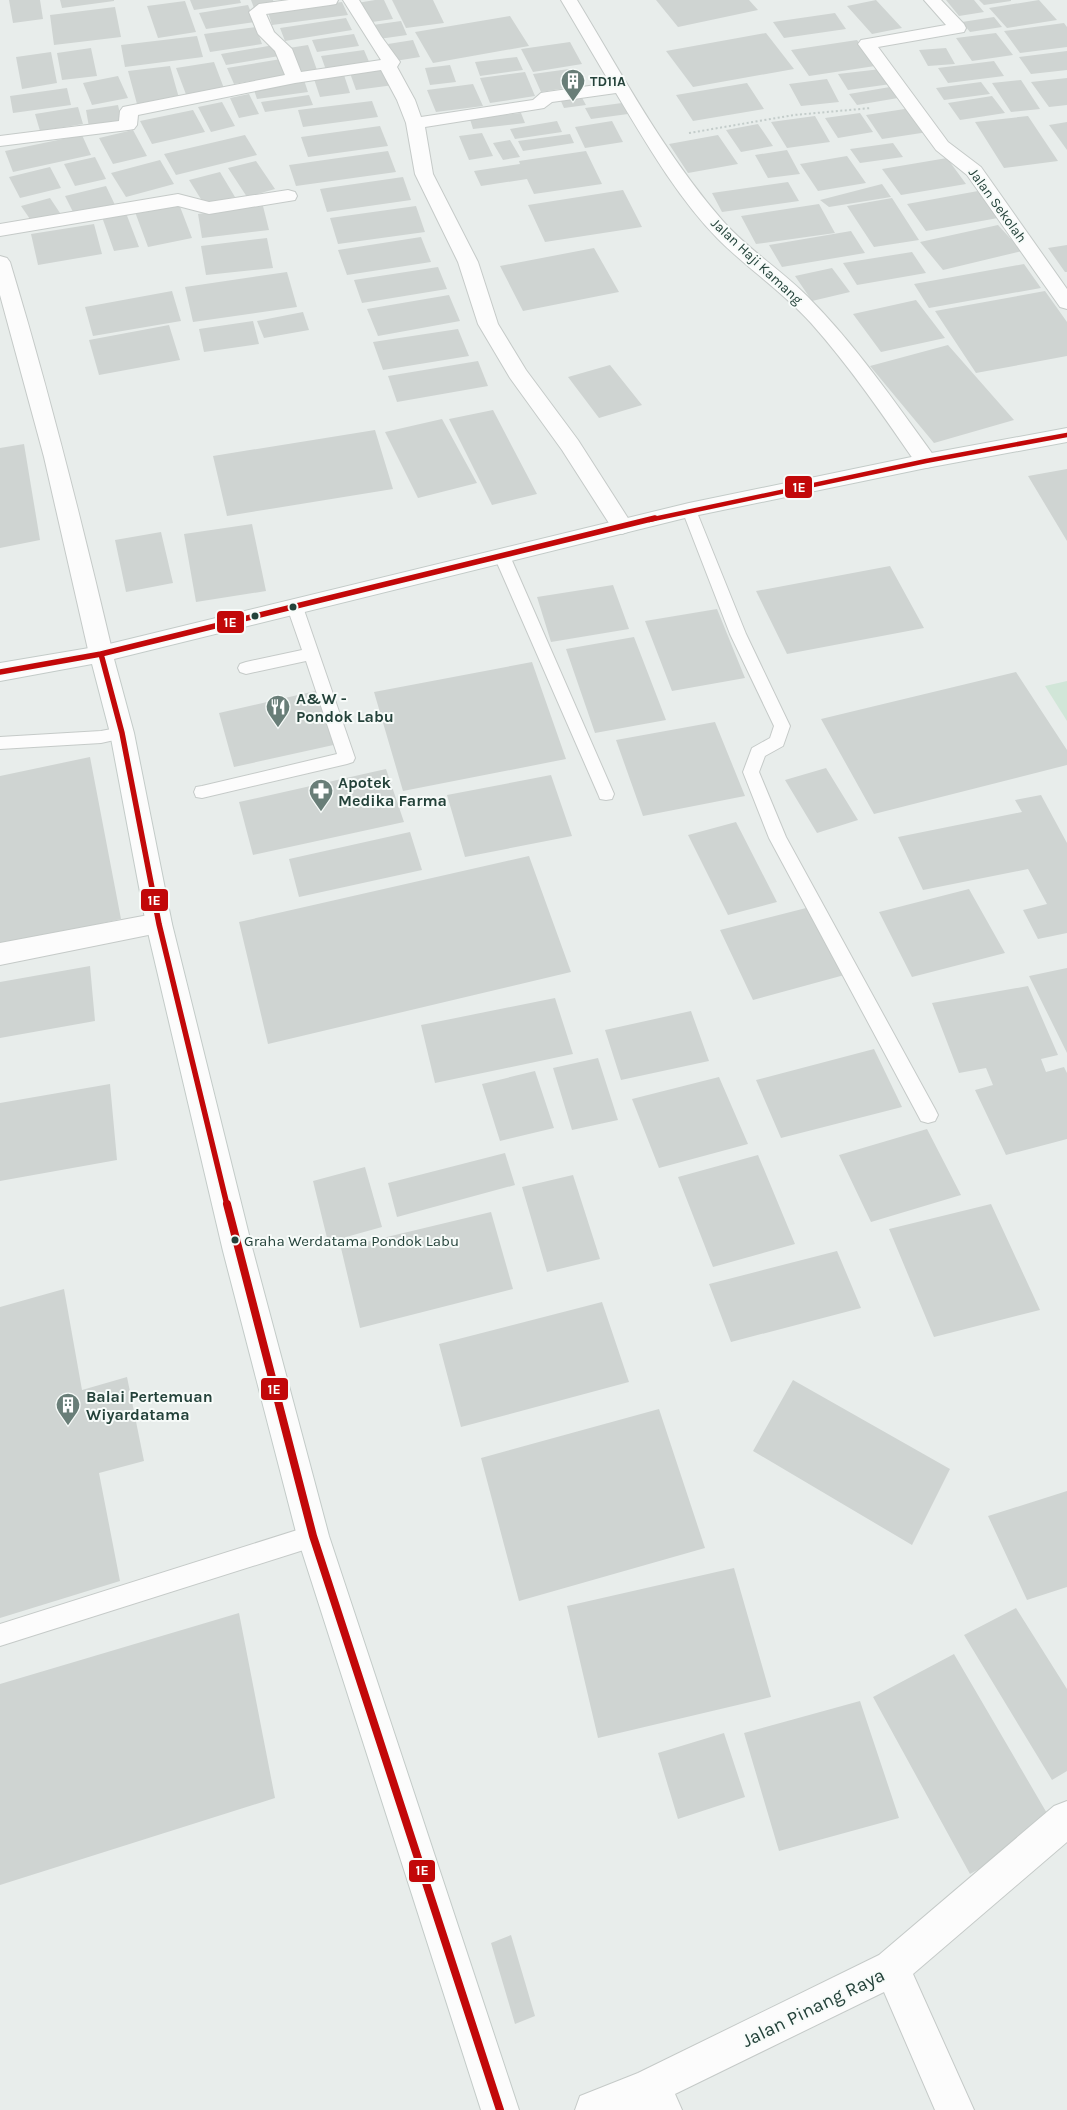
<svg xmlns="http://www.w3.org/2000/svg" width="1067" height="2110" font-family="Karla,sans-serif">
  <style>
    .green { fill: #d1e6d8 }
    .building { fill: #cfd4d2 }
    .lines { fill: none; stroke-linecap: round; stroke-linejoin: round }
    .lane-casing { stroke: #c5cac8; stroke-width: 2 }
    .street-casing { stroke: #c5cac8; stroke-width: 2 }
    .secondary-casing { stroke: #c3cbc8; stroke-width: 2 }
    .path { stroke: #c3ccca; stroke-width: 2; stroke-dasharray: 2 2.5; stroke-linecap: butt }
    .lane { fill: #fcfcfc; fill-rule: evenodd }
    .street { fill: #fcfcfc; fill-rule: evenodd }
    .secondary { fill: #fcfcfc; fill-rule: evenodd }
    .bus-1-far2-casing { stroke: #f7fbf9; stroke-width: 7 }
    .bus-1-far1-casing { stroke: #f7fbf9; stroke-width: 9 }
    .bus-1-casing { stroke: #f7fbf9; stroke-width: 11 }
    .bus-1-far2 { stroke: #c20809; stroke-width: 4.5 }
    .bus-1-far1 { stroke: #c20809; stroke-width: 5.5 }
    .bus-1 { stroke: #c20809; stroke-width: 8 }
    .bus-dot { fill: #24423a; stroke: #f7fbf9; stroke-width: 2 }
    .labels { text-anchor: middle; stroke-width: 4; stroke-linejoin: round; paint-order: stroke }
    .far-poi-label { font-size: 14px; font-weight: bold; fill: #24423a; stroke: #f7fbf9; text-anchor: start }
    .far-street-label { font-size: 14px; fill: #24423a; stroke: #f7fbf9 }
    .bus-label { font-size: 15px; fill: #24423a; stroke: #f7fbf9; text-anchor: start }
    .poi-label { font-size: 16px; font-weight: bold; fill: #24423a; stroke: #f7fbf9; text-anchor: start }
    .near-street-label { font-size: 19px; fill: #24423a; stroke: #f7fbf9 }
    .line-badge { stroke: #f7fbf9; stroke-width: 2 }
    .badge-label { font-size: 14px; text-anchor: middle; font-weight: bold; fill: #fff }
  </style>
  <rect width="100%" height="100%" fill="#e8edeb"/>
  <!-- green -->
  <path class="green" d="M1067 681V721L1045 686Z"/>
  <!-- building -->
  <path class="building" d="M9 0H40L43 19 13 23Z
    M60 0H114V1L62 8Z
    M190 0H240L241 3 194 10Z
    M251 0H273L275 6 254 8Z
    M375 0H384L393 19 365 23 357 3Z
    M392 0H433L444 23 406 28Z
    M656 0H749L758 10 678 27Z
    M876 0 902 28 872 34 847 6Z
    M946 0H974L984 12 959 16Z
    M979 0H1011V1L984 5Z
    M1039 0 1057 20 1007 28 989 8Z
    M185 1 196 32 158 38 147 6Z
    M342 2 348 15 272 25 268 12Z
    M248 5 255 22 206 29 199 13Z
    M115 7 121 37 54 45 50 15Z
    M835 13 846 29 784 38 773 22Z
    M510 16 529 46 433 63 415 32Z
    M994 17 1002 27 970 32 962 22Z
    M346 18 352 30 285 41 280 28Z
    M401 21 407 35 379 39 373 25Z
    M1064 23 1067 27V47L1020 53 1004 31Z
    M256 27 262 44 210 52 204 34Z
    M766 33 794 69 693 87 666 51Z
    M996 33 1013 55 972 61 956 38Z
    M354 34 359 46 317 52 312 40Z
    M197 36 203 57 125 67 121 45Z
    M413 40 420 57 395 61 388 44Z
    M857 40 875 66 809 76 791 50Z
    M570 42 582 64 533 72 521 49Z
    M274 45 279 56 226 65 221 54Z
    M308 45 317 70 298 73 289 48Z
    M91 48 97 76 62 80 57 53Z
    M946 48 955 64 928 66 919 50Z
    M364 50 370 64 326 70 321 56Z
    M1067 51V70L1031 74 1019 57Z
    M51 52 57 83 22 89 16 57Z
    M517 57 523 70 480 76 475 62Z
    M281 59 288 75 234 84 227 68Z
    M994 61 1004 76 948 83 938 68Z
    M214 62 225 91 187 97 176 68Z
    M450 65 456 82 430 85 425 68Z
    M170 66 179 98 137 104 128 71Z
    M388 68 394 85 356 90 350 73Z
    M569 69 578 86 541 92 533 74Z
    M881 69 891 84 848 90 838 74Z
    M525 72 535 96 490 103 480 78Z
    M344 75 350 93 320 97 314 79Z
    M118 76 128 98 92 105 83 83Z
    M1067 78V105L1049 107 1031 82Z
    M827 79 839 102 801 106 789 84Z
    M304 80 308 92 257 99 253 87Z
    M1021 80 1040 109 1011 112 992 83Z
    M981 82 990 94 944 100 936 88Z
    M747 83 764 109 693 121 676 95Z
    M473 84 483 106 436 112 427 90Z
    M890 87 898 98 857 105 849 94Z
    M67 88 71 105 13 113 10 96Z
    M249 94 259 114 239 118 230 98Z
    M309 95 313 105 265 112 261 102Z
    M581 96 586 105 564 108 560 99Z
    M992 96 1005 113 960 120 948 103Z
    M372 101 378 117 303 127 298 110Z
    M222 102 235 126 211 132 198 107Z
    M622 103 628 114 591 119 585 108Z
    M118 105 122 123 89 127 86 110Z
    M78 107 83 124 40 131 35 114Z
    M911 108 928 132 882 139 866 115Z
    M193 110 205 132 152 144 140 121Z
    M521 113 525 123 473 129 470 119Z
    M860 113 873 132 838 138 825 118Z
    M815 116 830 142 787 148 771 122Z
    M1028 116 1058 161 1004 168 975 122Z
    M557 121 562 132 515 139 510 129Z
    M612 121 623 142 585 148 575 127Z
    M1067 122V150L1049 125Z
    M758 124 773 146 741 152 726 130Z
    M380 126 388 146 308 157 301 137Z
    M133 130 147 156 113 164 99 138Z
    M482 133 493 156 469 160 459 136Z
    M570 134 574 143 523 151 518 141Z
    M82 135 91 155 13 172 5 151Z
    M245 135 257 155 176 175 164 154Z
    M718 135 738 164 688 173 669 144Z
    M510 140 520 157 503 160 493 143Z
    M893 143 903 157 860 163 850 149Z
    M787 150 800 174 768 178 755 155Z
    M388 151 396 172 296 186 289 165Z
    M586 151 602 184 534 194 527 179 481 186 474 171 520 164 519 161Z
    M847 156 866 183 818 191 800 164Z
    M95 157 106 179 75 186 64 164Z
    M947 158 966 184 901 195 882 169Z
    M160 160 174 184 126 197 111 173Z
    M256 161 275 189 247 197 228 168Z
    M50 167 61 188 20 198 9 177Z
    M220 172 235 197 204 204 189 180Z
    M403 177 411 200 327 212 320 189Z
    M788 182 799 201 722 212 712 193Z
    M882 184 891 197 829 207 820 200Z
    M106 186 115 205 74 214 65 196Z
    M623 190 642 227 545 242 528 205Z
    M978 191 998 218 926 231 907 204Z
    M50 198 60 213 32 222 21 206Z
    M892 198 919 240 874 247 847 206Z
    M179 204 192 238 148 247 135 212Z
    M819 204 835 233 756 244 741 216Z
    M263 206 269 230 202 238 198 214Z
    M416 206 425 232 338 244 330 218Z
    M126 213 139 247 114 251 102 217Z
    M94 224 102 254 38 265 31 234Z
    M998 225 1022 251 943 270 920 242Z
    M851 231 865 253 782 267 769 245Z
    M421 237 431 262 347 275 338 250Z
    M267 238 273 268 206 275 201 246Z
    M1067 245V272H1065L1048 248Z
    M594 248 619 292 523 311 500 266Z
    M912 252 926 273 857 285 843 263Z
    M1024 264 1041 288 929 308 914 284Z
    M438 267 447 289 362 303 354 280Z
    M832 268 850 292 812 301 795 276Z
    M287 272 297 307 193 322 185 287Z
    M172 291 181 321 93 336 85 307Z
    M1045 291 1067 322V356L976 373 935 311Z
    M449 295 460 321 378 336 367 309Z
    M916 300 945 338 881 352 853 314Z
    M303 312 309 330 264 338 257 321Z
    M253 321 259 344 204 352 199 329Z
    M169 325 180 360 99 375 89 340Z
    M458 329 469 356 383 370 373 342Z
    M948 345 1014 420 934 443 870 366Z
    M478 361 488 386 397 402 388 376Z
    M610 365 642 405 599 418 568 377Z
    M493 410 537 494 492 505 449 419Z
    M442 419 477 483 418 498 385 432Z
    M375 430 393 489 227 516 213 456Z
    M24 444 40 540 0 548V448Z
    M1067 469V541L1028 476Z
    M252 524 266 591 196 602 184 534Z
    M161 532 173 583 126 592 115 540Z
    M890 566 924 628 787 654 756 591Z
    M613 585 629 629 551 642 537 597Z
    M717 609 745 678 672 691 645 621Z
    M634 637 666 720 595 733 566 649Z
    M532 662 566 759 403 791 374 692Z
    M1016 672 1067 750V765L874 814 821 719Z
    M320 690 338 744 234 767 219 713Z
    M715 722 745 796 643 816 616 740Z
    M90 757 121 919 0 946V776Z
    M826 768 858 820 817 833 785 780Z
    M386 769 404 822 253 855 239 802Z
    M551 775 572 836 465 857 447 795Z
    M1041 795 1067 843V933L1038 939 1023 910 1047 904 1028 869 923 890 898 837 1022 812 1015 800Z
    M736 822 777 902 728 915 688 835Z
    M410 832 422 870 299 897 289 859Z
    M529 856 571 972 268 1044 239 922Z
    M969 889 1005 953 912 977 879 912Z
    M814 906 848 974 753 1000 720 930Z
    M90 966 95 1021 0 1038V982Z
    M1067 968V1053L1029 976Z
    M1028 986 1058 1055 1041 1059 1046 1072 1064 1067 1067 1073V1139L1006 1155 975 1090 993 1085 986 1068 959 1073 932 1003Z
    M555 998 573 1054 435 1083 421 1025Z
    M691 1011 709 1061 621 1080 605 1030Z
    M874 1049 902 1107 781 1138 756 1080Z
    M598 1058 618 1120 572 1130 553 1068Z
    M535 1071 554 1128 500 1141 482 1084Z
    M719 1077 748 1144 659 1168 632 1099Z
    M110 1084 117 1160 0 1181V1103Z
    M927 1129 961 1195 871 1222 839 1155Z
    M505 1153 515 1185 397 1217 388 1183Z
    M758 1155 795 1244 713 1267 678 1177Z
    M365 1167 382 1227 328 1242 313 1181Z
    M573 1175 600 1259 547 1272 522 1187Z
    M991 1204 1040 1310 934 1337 889 1229Z
    M491 1212 513 1289 360 1328 341 1248Z
    M837 1251 861 1308 731 1342 709 1284Z
    M64 1289 82 1390 127 1377 144 1461 99 1473 120 1581 0 1618V1307Z
    M602 1302 629 1382 461 1427 439 1344Z
    M793 1380 950 1469 912 1545 753 1451Z
    M659 1409 705 1548 519 1601 481 1458Z
    M1067 1491V1587L1027 1600 988 1516Z
    M734 1568 771 1697 598 1738 567 1606Z
    M1016 1608 1067 1689V1771L1052 1780 964 1635Z
    M239 1613 275 1798 0 1885V1684Z
    M954 1654 1055 1827 970 1874 873 1697Z
    M860 1701 899 1818 779 1851 744 1733Z
    M724 1733 745 1797 678 1819 658 1753Z
    M511 1935 535 2016 515 2024 491 1943Z"/>
  <g class="lines">
    <defs>
      <path id="lane" d="M689 505 694 506 696 510 746 634 790 726 783 746 765 756 759 772 786 837 935 1109 938 1115 935 1121 928 1123 921 1121 769 838 743 772 752 748 770 738 774 726 730 634 682 510 684 506Z
        M502 551 507 552 510 556 614 794 612 799 606 800 600 799 598 794 494 556 497 552Z
        M295 601 301 603 303 607 355 758 353 762 347 764 202 798 196 797 194 792 196 787 202 786 337 754 306 661 246 674 240 672 238 668 240 664 246 662 302 650 287 607 289 603Z
        M122 727 128 729 130 733 128 737 101 743 0 749V737L101 731Z
        M313 1525 321 1528 324 1536 321 1544 313 1547 0 1646V1624Z"/>
      <path id="street" d="M289 0H338L336 4 330 5 266 14 274 32 292 49 301 72 381 60 343 0H359L381 36 400 62 397 67 415 100 421 117 533 100 541 93 547 92 610 83 561 0H577C623 76 664 153 722 220 747 249 780 269 807 296 855 344 894 401 934 456L937 461 934 466 926 468 918 466C884 417 851 368 811 323 783 292 748 269 718 239 677 197 646 143 616 93L552 102 544 108 538 109 425 127 433 174 478 262 498 324 526 370 578 440 633 526 630 531 622 534 614 531 562 450 510 378 478 324 458 262 415 174 406 123 397 100 381 70 295 83 138 115 137 125 134 129 128 130 0 146V136L119 121 120 111 123 107 285 75 275 51 258 34 249 12 259 4Z
        M924 0H941L964 24 966 28 964 32 878 47 948 142 981 167 1067 289V309L1060 307 967 175 936 150 858 44 861 40 867 39 946 25Z
        M288 190 295 192 297 196 295 200 209 214 178 206 0 236V224L178 194 209 202Z
        M0 256 7 258 10 262C49 391 82 522 113 654L109 660 101 662 93 660 89 654 44 457 0 295Z
        M159 913 168 917 172 924 168 931 0 965V943Z
        M1067 1801V1842L913 1974 974 2110H935L884 1992 675 2094 682 2110H575L580 2096 638 2073 879 1955 1054 1806Z"/>
      <path id="secondary" d="M1067 428V442L926 468 689 517 114 659 134 733 172 924 253 1251 329 1536 519 2110H481L297 1536 223 1251 146 924 110 733 92 664 0 681V663L101 646 689 503 926 454Z"/>
    </defs>
    <!-- lane casing -->
    <use href="#lane" class="lane-casing"/>
    <!-- street casing -->
    <use href="#street" class="street-casing"/>
    <!-- secondary casing -->
    <use href="#secondary" class="secondary-casing"/>
    <!-- path -->
    <path class="path" d="M689 133 794 115 871 108"/>
    <!-- lane -->
    <use href="#lane" class="lane"/>
    <!-- street -->
    <use href="#street" class="street"/>
    <!-- secondary -->
    <use href="#secondary" class="secondary"/>
    <defs>
      <path id="bus-1-far2" d="M649 520 926 461 1067 435"/>
      <path id="bus-1-far1" d="M101 654 122 733 159 924 227 1205
        M0 672 101 654 655 518"/>
      <path id="bus-1" d="M227 1204 313 1536 500 2110"/>
    </defs>
    <!-- bus-1-far2 casing -->
    <use href="#bus-1-far2" class="bus-1-far2-casing"/>
    <!-- bus-1-far1 casing -->
    <use href="#bus-1-far1" class="bus-1-far1-casing"/>
    <!-- bus-1 casing -->
    <use href="#bus-1" class="bus-1-casing"/>
    <!-- bus-1-far2 -->
    <use href="#bus-1-far2" class="bus-1-far2"/>
    <!-- bus-1-far1 -->
    <use href="#bus-1-far1" class="bus-1-far1"/>
    <!-- bus-1 -->
    <use href="#bus-1" class="bus-1"/>
  </g>
  <!-- icons -->
  <defs>
    <symbol id="building-pin" viewBox="-11 -11 22 30"><path d="M0 17L-7.5 6A9.5 9.5 0 1 1 7.5 6Z" fill="#697e78" stroke="#f7fbf9"/><path d="M-4-6H4V6H1V3H-1V6H-4ZM-2.5-4.3h1.7v1.8h-1.7ZM.8-4.3h1.7v1.8H.8ZM-2.5-1h1.7V.8h-1.7ZM.8-1h1.7V.8H.8Z" fill="#fff"/></symbol>
    <symbol id="restaurant-pin" viewBox="-11 -11 22 30"><path d="M0 17L-7.5 6A9.5 9.5 0 1 1 7.5 6Z" fill="#697e78" stroke="#f7fbf9"/><path d="M-5-6h1v4h1v-4h1v4h1v-4h1v5L-1.5 .5V6h-2V.5L-5-1ZM5-6V6H3V1.5H1.5Q1.5-4 5-6Z" fill="#fff"/></symbol>
    <symbol id="pharmacy-pin" viewBox="-11 -11 22 30"><path d="M0 17L-7.5 6A9.5 9.5 0 1 1 7.5 6Z" fill="#697e78" stroke="#f7fbf9"/><path d="M-2-6h4v4h4v4h-4v4h-4v-4h-4v-4h4Z" fill="#fff"/></symbol>
  </defs>
  <g fill-rule="evenodd">
    <use href="#building-pin" x="559" y="67" width="28" height="38"/>
    <use href="#restaurant-pin" x="264" y="693" width="28" height="38"/>
    <use href="#pharmacy-pin" x="307" y="777" width="28" height="38"/>
    <use href="#building-pin" x="54" y="1391" width="28" height="38"/>
  </g>
  <!-- markers -->
  <g class="bus-dot">
    <circle cx="293" cy="607" r="4.5"/>
    <circle cx="255" cy="616" r="4.5"/>
    <circle cx="235" cy="1240" r="4.5"/>
  </g>
  <g class="labels">
    <!-- far-poi labels -->
    <g class="far-poi-label">
      <text x="590" y="86">TD11A</text>
    </g>
    <!-- far-street labels -->
    <g class="far-street-label">
      <text transform="translate(998 205) rotate(54)" y="5">Jalan Sekolah</text>
      <text transform="translate(757 261) rotate(43)" y="5">Jalan Haji Kamang</text>
    </g>
    <!-- bus labels -->
    <g class="bus-label">
      <text x="244" y="1246">Graha Werdatama Pondok Labu</text>
    </g>
    <!-- poi labels -->
    <g class="poi-label">
      <text x="296" y="704">A&amp;W -<tspan x="296" dy="18">Pondok Labu</tspan></text>
      <text x="338" y="788">Apotek<tspan x="338" dy="18">Medika Farma</tspan></text>
      <text x="86" y="1402">Balai Pertemuan<tspan x="86" dy="18">Wiyardatama</tspan></text>
    </g>
    <!-- near-street labels -->
    <g class="near-street-label">
      <text transform="translate(813 2007) rotate(-26)" y="7">Jalan Pinang Raya</text>
    </g>
  </g>
  <g class="line-badge">
    <rect x="784" y="475" width="29" height="24" rx="5" fill="#c20809"/>
    <rect x="216" y="610" width="29" height="24" rx="5" fill="#c20809"/>
    <rect x="140" y="888" width="29" height="24" rx="5" fill="#c20809"/>
    <rect x="260" y="1377" width="29" height="24" rx="5" fill="#c20809"/>
    <rect x="408" y="1859" width="28" height="24" rx="5" fill="#c20809"/>
  </g>
  <g class="badge-label">
    <text x="799" y="492">1E</text>
    <text x="230" y="627">1E</text>
    <text x="154" y="905">1E</text>
    <text x="274" y="1394">1E</text>
    <text x="422" y="1875">1E</text>
  </g>
</svg>
